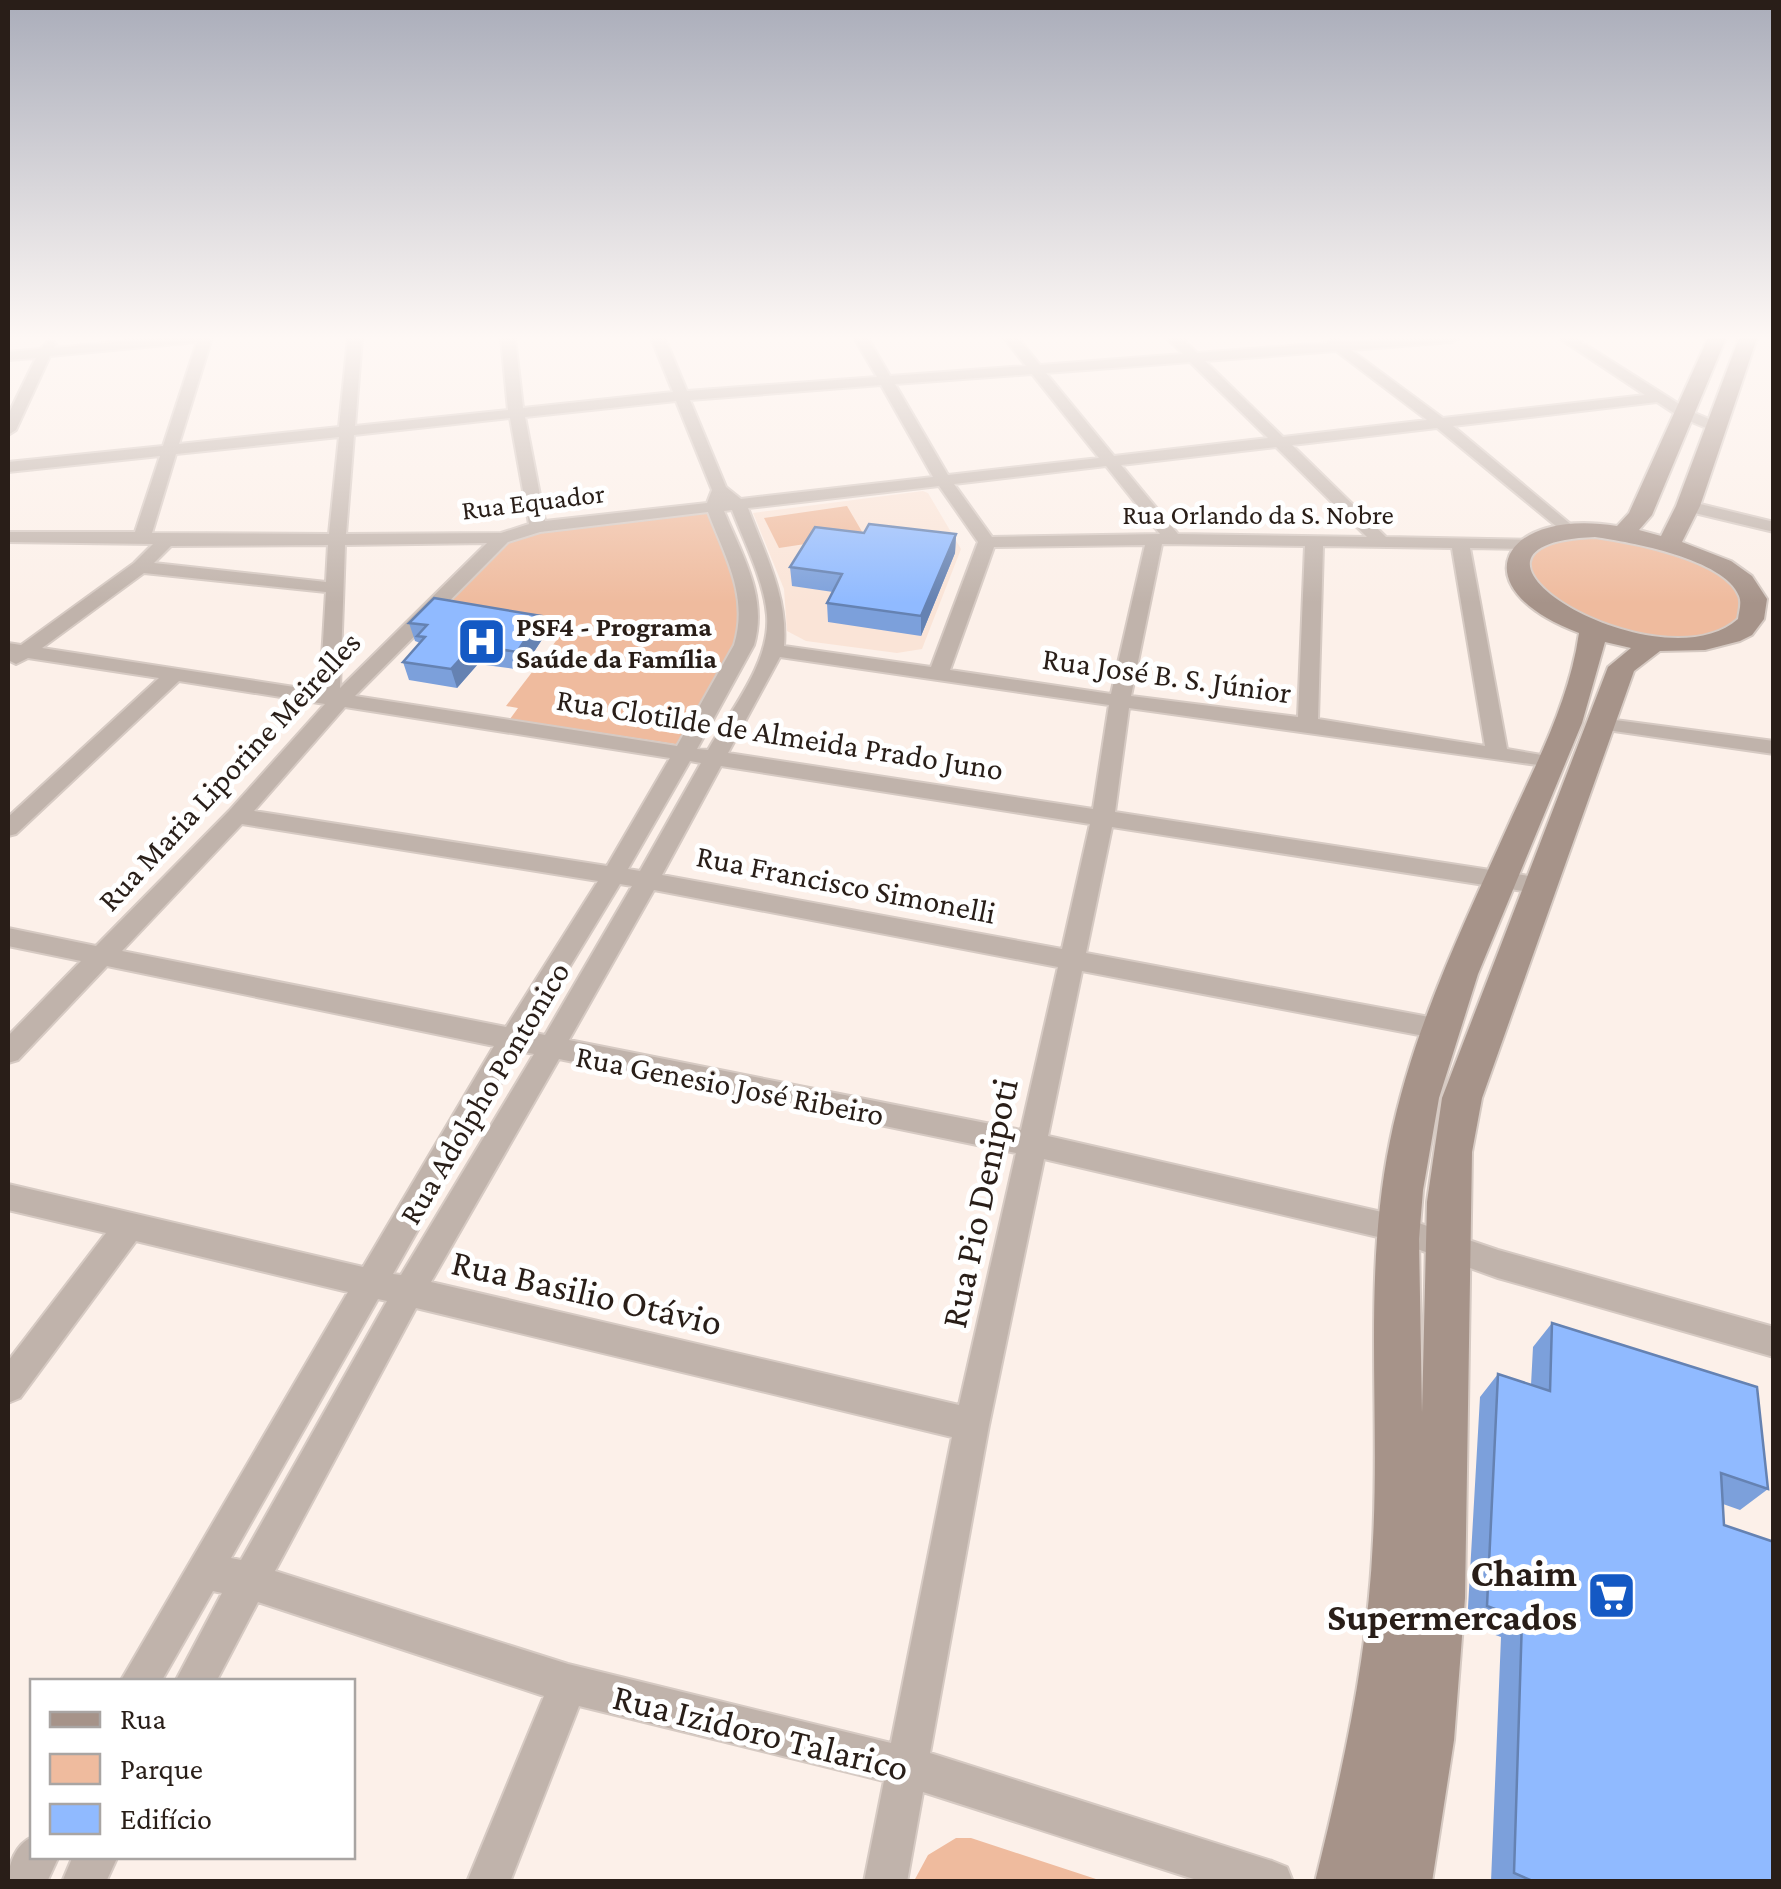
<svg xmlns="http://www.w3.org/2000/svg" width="1781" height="1889" font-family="'Crimson Pro',serif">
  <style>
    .built { fill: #fae4d7 }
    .green { fill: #efbb9e }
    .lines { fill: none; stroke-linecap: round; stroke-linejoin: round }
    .street-casing { stroke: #d6cac3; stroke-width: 4 }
    .secondary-casing { stroke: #d6cac3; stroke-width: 4 }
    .street { fill: #c0b3ab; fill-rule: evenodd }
    .secondary { fill: #a69389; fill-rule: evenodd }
    .wall { fill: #7ca0db }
    .shaded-wall { fill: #6582b2 }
    .building { fill: #90baff; stroke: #6582b2; stroke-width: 2.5 }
    .labels { text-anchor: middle; stroke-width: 10; stroke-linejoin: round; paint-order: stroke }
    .far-street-label { font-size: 28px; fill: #291e18; stroke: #fff }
    .far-poi-label { font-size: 28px; font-weight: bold; fill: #291e18; stroke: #fff; text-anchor: start }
    .street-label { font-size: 32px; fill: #291e18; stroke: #fff }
    .near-street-label { font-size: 38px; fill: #291e18; stroke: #fff }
    .near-poi-label { font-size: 38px; font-weight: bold; fill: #291e18; stroke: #fff; text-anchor: end }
  </style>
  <rect width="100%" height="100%" fill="#fcf0e9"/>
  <!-- built -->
  <path class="built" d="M923 491 928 493 961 549 922 649 897 653 806 641 787 631 784 589 753 513Z"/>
  <!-- green -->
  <path class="green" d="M847 506 864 535 779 548 764 518Z
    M714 511 742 600 738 640 681 745 510 719 518 708 506 706 559 637 570 639 572 636 426 613 511 540 533 533Z
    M1624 535 1719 569 1747 603 1732 630 1679 641 1610 631 1534 589 1528 557C1554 531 1589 536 1624 535Z
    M956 1838H971L1102 1881H914L928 1855Z"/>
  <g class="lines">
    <defs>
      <path id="street" d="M156 338H212L179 444 339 427 348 338H362L355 426 508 410 501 338H515L523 408 673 392 651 338H665L687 391 877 377 854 338H868L890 376 1026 366 1004 338H1018L1040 365 1183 354 1167 338H1182L1197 353 1327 343 1334 339 1342 342 1459 338 1452 342 1351 350 1443 418 1645 395 1559 338H1575L1690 411 1721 424V430H1711L1680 417 1657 402 1453 426 1574 527 1577 531 1568 536 1437 428 1292 445 1386 537 1534 540V548L1528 549 1470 548 1507 749 1559 758 1562 763 1559 768 1129 708 1115 812 1542 878 1554 886 1542 894 1112 827 1086 953 1440 1019 1449 1022 1453 1029 1449 1036 1440 1039 1082 971 1048 1136 1395 1215 1498 1250 1774 1327V1357L1498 1278 1395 1241 1044 1159 989 1425 930 1753 1272 1861 1287 1867 1293 1882H1203L923 1792 907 1882H864L884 1781 579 1706 510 1882H467L544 1696 258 1602 216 1682H175L222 1593 213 1591 161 1682H120L348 1292 136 1241 20 1398 8 1403V1361L106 1233 8 1210V1184L363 1267 494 1046 107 966 18 1060 8 1063V1036L81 961 8 946V928L96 946 229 811 325 704 179 681 16 834 8 836V817L159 678 28 658 16 664 8 660V643L21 645 134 563 153 544 8 542V532H135L160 456 8 472V462L163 446 197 342 50 356 16 430 8 435V415L36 358 8 360V352L40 349 49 340 56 344 54 348ZM1336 351 1427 420 1283 437 1205 361ZM1190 362 1268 438 1114 456 1046 373ZM1032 374 1099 458 948 475 895 384ZM881 385 933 477 741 499 726 487 690 400ZM676 401 712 490 707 503 545 521 525 417ZM510 418 529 524 501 533 346 534 354 435ZM339 437 329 534 152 533 176 454ZM1276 447 1367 537 1178 534 1121 465ZM1106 466 1160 534 992 537 954 484ZM939 486 978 542 931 667 784 646C788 596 765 554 748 508ZM732 510C744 542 764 580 767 615 771 662 730 711 708 750L697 749 754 645C768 596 742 555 724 511ZM708 512C725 557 749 596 734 645L677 746 355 696 508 542 540 532ZM487 543 340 688 345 545ZM1162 544 1305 546 1298 717 1131 696ZM328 545 326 582 154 563 171 546ZM1145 545 1111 694 950 670 994 547ZM1323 546 1452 548 1485 746 1318 719ZM144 573 326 592 320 691 42 648ZM780 657 1109 705 1093 809 728 753ZM345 707 670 758 607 866 254 811ZM690 761 701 763 640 871 628 869ZM721 766 1090 824 1062 949 662 875ZM242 824 598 881 506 1027 122 951ZM620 884 632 886 545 1035 530 1032ZM654 890 1058 967 1021 1130 569 1040ZM519 1051 534 1054 401 1275 393 1274ZM559 1059 1016 1153 959 1405 431 1282ZM378 1299 387 1301 241 1560 231 1558ZM416 1308 952 1437 891 1743 568 1664 275 1571Z
        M1688 501 1774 522V532L1682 510V502Z
        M1600 718 1774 741V754L1593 728 1590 724Z
        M32 1837V1856H59L47 1882H8C8 1864 16 1844 32 1837Z
        M73 1856H118L106 1882H62Z"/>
      <path id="secondary" d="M1708 338H1726L1652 515 1639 530 1661 536 1676 506 1739 338H1757L1700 506 1682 542 1731 561 1752 576 1767 599 1764 619 1752 635 1740 641 1705 650 1660 651 1634 671 1482 1098 1472 1152 1465 1598 1454 1740 1432 1882H1315C1343 1769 1368 1656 1373 1540 1380 1407 1363 1273 1390 1141 1413 1027 1465 922 1512 817 1539 758 1570 698 1579 633 1457 587 1503 507 1617 526L1629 513ZM1595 537C1630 542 1725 559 1739 596 1742 603 1739 611 1738 619 1659 689 1414 544 1595 537ZM1605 642 1631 648 1608 667 1442 1098 1427 1202 1422 1413 1419 1239 1423 1190 1439 1098 1478 974 1582 723Z"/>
    </defs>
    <!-- street casing -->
    <use href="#street" class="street-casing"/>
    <!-- secondary casing -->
    <use href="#secondary" class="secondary-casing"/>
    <!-- street -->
    <use href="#street" class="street"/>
    <!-- secondary -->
    <use href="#secondary" class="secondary"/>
  </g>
  <!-- wall -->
  <path class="wall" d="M864 533 956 534 955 553 921 636 828 622 827 603 833 592 792 586 790 567Z
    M541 616 545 635 522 670 478 664 457 688 409 680 403 662 420 643 415 641 409 623Z
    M1552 1323 1768 1489 1740 1510 1723 1504 1724 1525 1774 1882H1491L1501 1637 1467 1625 1480 1397 1498 1374 1531 1385 1533 1347Z"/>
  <!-- shaded-wall -->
  <path class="shaded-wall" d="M956 534 955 553 921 636V616Z
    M541 616 545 635 522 670 517 652Z
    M473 645 478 664 457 688 451 669Z"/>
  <!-- building -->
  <path class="building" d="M869 524 956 534 921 616 827 603 842 574 790 567 815 527 864 533Z
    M434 598 541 616 517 652 473 645 451 669 403 662 425 637 417 636 427 625 409 623Z
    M1552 1323 1757 1387 1768 1489 1721 1473 1724 1525 1774 1542V1882H1535L1514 1873 1522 1619 1487 1606 1498 1374 1550 1391Z"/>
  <!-- sky -->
  <linearGradient id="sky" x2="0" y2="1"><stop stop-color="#aaadba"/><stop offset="0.56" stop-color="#fef8f5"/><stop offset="1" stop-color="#fef8f5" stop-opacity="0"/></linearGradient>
  <rect width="1781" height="603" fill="url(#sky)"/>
  <!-- icons -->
  <defs>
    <symbol id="hospital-square" viewBox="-11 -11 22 22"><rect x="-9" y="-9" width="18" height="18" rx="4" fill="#1459c4" stroke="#fff"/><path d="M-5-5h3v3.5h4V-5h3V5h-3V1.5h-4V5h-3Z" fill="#fff"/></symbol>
    <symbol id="supermarket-square" viewBox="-11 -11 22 22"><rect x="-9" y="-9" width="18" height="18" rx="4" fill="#1459c4" stroke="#fff"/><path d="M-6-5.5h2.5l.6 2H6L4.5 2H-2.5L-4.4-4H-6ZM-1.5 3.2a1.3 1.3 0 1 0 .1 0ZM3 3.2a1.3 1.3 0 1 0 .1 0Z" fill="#fff"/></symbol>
  </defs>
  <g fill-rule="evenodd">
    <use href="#hospital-square" x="454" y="614" width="55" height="55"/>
    <use href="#supermarket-square" x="1584" y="1568" width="55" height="55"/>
  </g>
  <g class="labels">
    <!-- far-street labels -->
    <g class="far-street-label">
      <text transform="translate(533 501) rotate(-7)" y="10">Rua Equador</text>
      <text x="1258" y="524">Rua Orlando da S. Nobre</text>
    </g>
    <!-- far-poi labels -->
    <g class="far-poi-label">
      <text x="516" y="636">PSF4 - Programa<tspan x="516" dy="32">Saúde da Família</tspan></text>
    </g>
    <!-- street labels -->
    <g class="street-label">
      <text transform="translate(1167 675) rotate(8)" y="11">Rua José B. S. Júnior</text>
      <text transform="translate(780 734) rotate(9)" y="11">Rua Clotilde de Almeida Prado Juno</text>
      <text transform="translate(229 771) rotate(-47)" y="11">Rua Maria Liporine Meirelles</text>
      <text transform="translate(846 884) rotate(11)" y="11">Rua Francisco Simonelli</text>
      <text transform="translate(730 1085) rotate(11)" y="11">Rua Genesio José Ribeiro</text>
      <text transform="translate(484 1093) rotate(-59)" y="11">Rua Adolpho Pontonico</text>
    </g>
    <!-- near-street labels -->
    <g class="near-street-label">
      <text transform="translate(979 1203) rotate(-78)" y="13">Rua Pio Denipoti</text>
      <text transform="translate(587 1292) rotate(13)" y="13">Rua Basilio Otávio</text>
      <text transform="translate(761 1732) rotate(14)" y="13">Rua Izidoro Talarico</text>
    </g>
    <!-- near-poi labels -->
    <g class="near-poi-label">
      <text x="1577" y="1586">Chaim<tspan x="1577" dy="44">Supermercados</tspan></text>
    </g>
  </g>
  <!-- border -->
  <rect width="1781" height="1889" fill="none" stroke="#291e18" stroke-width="20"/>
  <!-- legend -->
  <rect x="30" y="1679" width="325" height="180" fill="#ffffff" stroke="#a9a5a3" stroke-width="2.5"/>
  <rect x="50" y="1712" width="50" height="15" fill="#a69389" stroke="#a9a5a3" stroke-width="2.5"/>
  <text x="120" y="1729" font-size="30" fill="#291e18">Rua</text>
  <rect x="50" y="1754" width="50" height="30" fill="#efbb9e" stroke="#a9a5a3" stroke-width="2.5"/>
  <text x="120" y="1779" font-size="30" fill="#291e18">Parque</text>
  <rect x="50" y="1804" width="50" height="30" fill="#90baff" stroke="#a9a5a3" stroke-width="2.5"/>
  <text x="120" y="1829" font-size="30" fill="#291e18">Edifício</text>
</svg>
